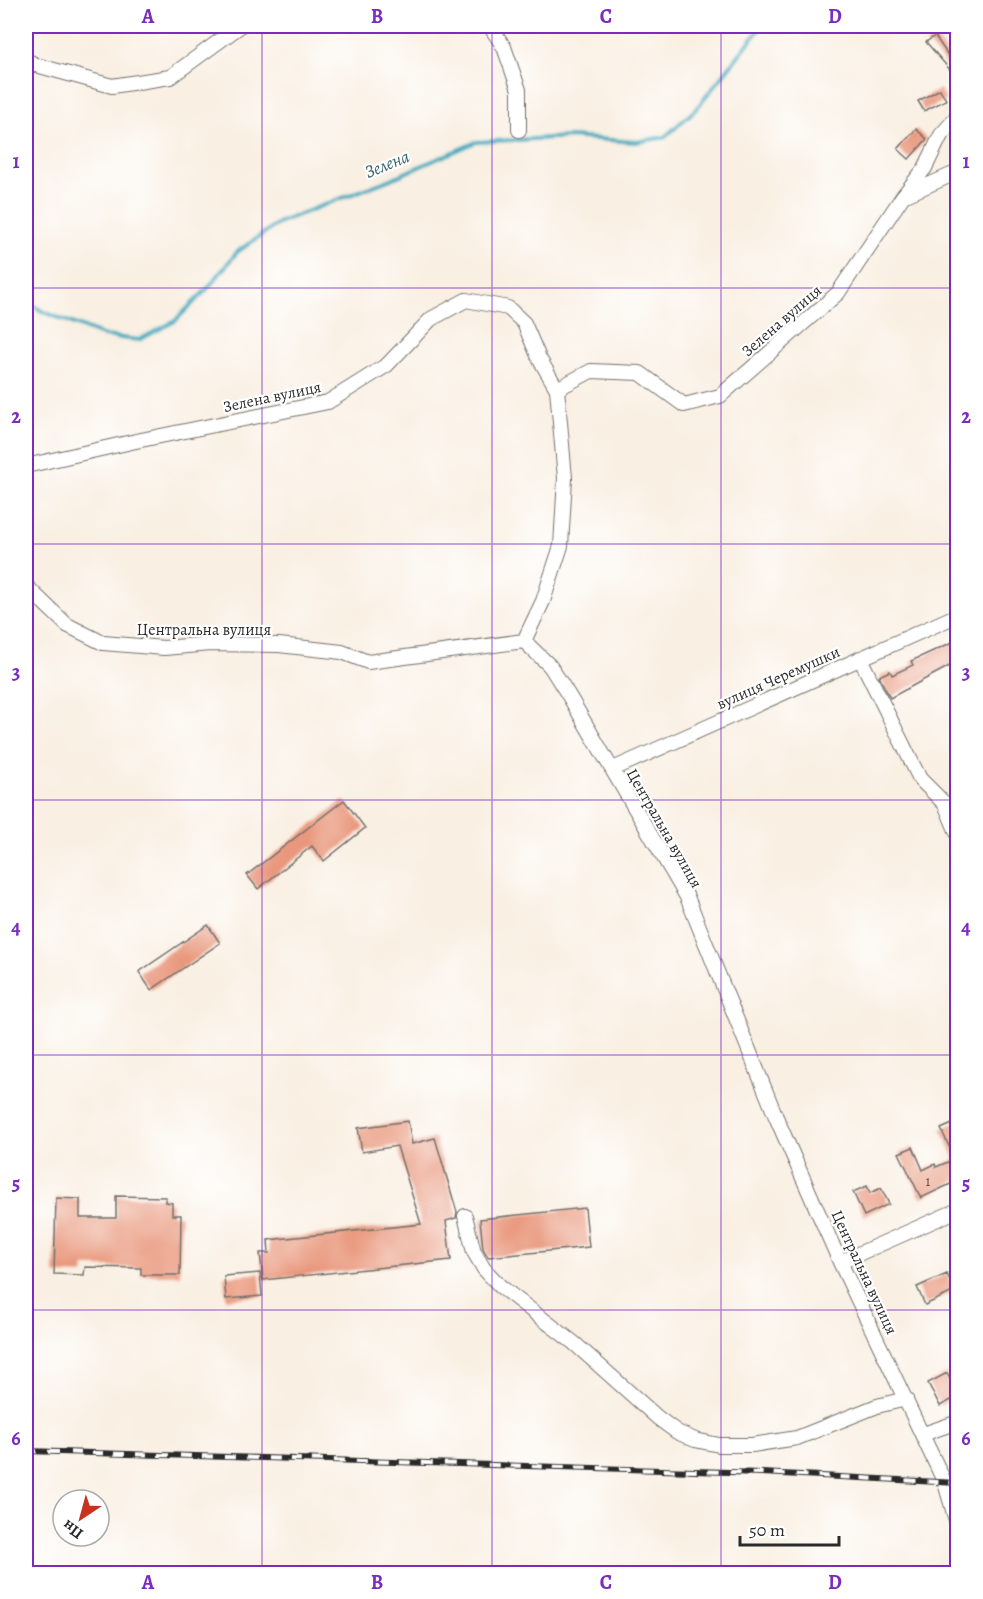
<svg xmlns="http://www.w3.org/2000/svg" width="983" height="1599" font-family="Alegreya,serif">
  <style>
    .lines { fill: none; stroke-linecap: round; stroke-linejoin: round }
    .stream { stroke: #40aabf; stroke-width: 4 }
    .building { fill: #e9987d }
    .minor-casing { stroke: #73706b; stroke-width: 16 }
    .minor { stroke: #fff; stroke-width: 14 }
    .rail-casing { stroke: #2b2b2b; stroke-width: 6 }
    .rail { stroke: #fff; stroke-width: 4; stroke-dasharray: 11; stroke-linecap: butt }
    .grid { fill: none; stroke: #7b2cbf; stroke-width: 1.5; stroke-opacity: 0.55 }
    .labels { text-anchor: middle; stroke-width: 4.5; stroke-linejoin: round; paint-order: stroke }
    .number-label { font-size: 14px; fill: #5a4640 }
    .street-label { font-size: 16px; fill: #2b2b2b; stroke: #fff }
    .water-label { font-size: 18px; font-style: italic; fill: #34646e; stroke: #fff }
    .neatline { fill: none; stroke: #7b2cbf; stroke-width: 2 }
    .grid-label { font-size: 20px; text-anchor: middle; font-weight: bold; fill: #7b2cbf }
  </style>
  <rect width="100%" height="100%" fill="#fff"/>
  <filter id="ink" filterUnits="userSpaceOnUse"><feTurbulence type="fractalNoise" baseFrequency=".0167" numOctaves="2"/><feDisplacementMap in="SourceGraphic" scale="12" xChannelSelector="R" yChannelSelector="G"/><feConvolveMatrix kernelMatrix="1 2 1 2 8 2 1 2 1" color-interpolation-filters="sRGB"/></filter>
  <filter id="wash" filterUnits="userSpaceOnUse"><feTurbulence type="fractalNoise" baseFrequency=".008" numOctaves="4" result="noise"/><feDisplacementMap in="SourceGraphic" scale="24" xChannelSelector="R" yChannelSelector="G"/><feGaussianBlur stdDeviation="1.35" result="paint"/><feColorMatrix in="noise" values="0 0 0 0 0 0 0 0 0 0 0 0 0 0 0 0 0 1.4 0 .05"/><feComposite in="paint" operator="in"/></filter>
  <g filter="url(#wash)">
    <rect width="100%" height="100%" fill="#f9efe2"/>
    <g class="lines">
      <!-- stream -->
      <path class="stream" d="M26 301 42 311 104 336 139 340 175 321 208 288 237 252 280 222 391 179 476 142 571 137 636 142 665 137 697 108 762 26"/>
    </g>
    <g id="blocks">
      <!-- building -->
      <path class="building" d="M935 36 956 67 951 71 926 42Z
        M940 89 946 100 924 111 918 101Z
        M916 129 927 139 909 159 898 149Z
        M957 640V662L890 698 879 676 890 671 892 675 913 665 911 661Z
        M344 800 365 828 324 861 312 846 258 889 247 875Z
        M208 925 220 943 151 990 139 972Z
        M408 1121 412 1144 435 1138 457 1212 456 1218 446 1221 451 1260 263 1280 260 1253H269L268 1240 421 1224 397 1146 362 1152 358 1128Z
        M957 1122V1181L921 1198 899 1153 913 1147 923 1170 935 1164 936 1167 955 1159 941 1129Z
        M867 1186 870 1193 881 1188 889 1204 864 1216 853 1192Z
        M116 1196 166 1197V1202L172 1203V1215H181L180 1275H141V1268L85 1267 84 1275 54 1274 56 1198 80 1199V1218H116Z
        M585 1208 589 1247 488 1257 483 1249 480 1219Z
        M260 1273 262 1296 226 1299 224 1276Z
        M947 1274 955 1291 925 1305 917 1287Z
        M947 1373 957 1392V1397L940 1406 928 1383Z"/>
    </g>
  </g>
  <g filter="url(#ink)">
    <use href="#blocks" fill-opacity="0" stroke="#73706b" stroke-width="1.5"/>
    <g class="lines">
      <defs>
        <path id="minor" d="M490 26 504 47 519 90V130
          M26 60 36 65 112 86 170 77 240 26
          M908 194 951 175 958 178
          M557 389 591 371 640 373 684 405 720 396 838 293 903 196 925 168 941 135 958 116
          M26 466 136 441 328 402 387 365 431 319 466 300 508 308 524 323 539 358 557 389 565 478 561 546 543 601 524 641
          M26 586 67 625 103 643 164 648 210 644 279 645 342 652 368 662 524 641
          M524 641 550 666 569 696 687 897 776 1117 840 1262 945 1483 958 1527
          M860 658 920 779 945 804 958 835
          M613 769 958 615
          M465 1216 474 1252 484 1269 501 1287 574 1343 658 1418 677 1432 695 1440 719 1445H752L797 1438 877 1406 906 1399
          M840 1262 958 1210
          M923 1434 958 1422"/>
      </defs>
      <!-- minor casing -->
      <use href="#minor" class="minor-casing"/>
      <!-- minor -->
      <use href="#minor" class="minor"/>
      <defs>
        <path id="rail" d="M26 1451 762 1473 958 1483"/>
      </defs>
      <!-- rail casing -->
      <use href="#rail" class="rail-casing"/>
      <!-- rail -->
      <use href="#rail" class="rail"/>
    </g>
  </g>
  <!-- grid -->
  <path class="grid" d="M262 26V1574M492 26V1574M721 26V1574M26 288H958M26 544H958M26 800H958M26 1055H958M26 1310H958"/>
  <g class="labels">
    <!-- number labels -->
    <g class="number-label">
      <text x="928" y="1186">1</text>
    </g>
    <!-- street labels -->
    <g class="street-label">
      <text transform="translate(781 320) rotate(-41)" y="6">Зелена вулиця</text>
      <text transform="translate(272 396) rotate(-12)" y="6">Зелена вулиця</text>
      <text x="204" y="635">Центральна вулиця</text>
      <text transform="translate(778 677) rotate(-24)" y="6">вулиця Черемушки</text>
      <text transform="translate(665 828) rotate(60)" y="6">Центральна вулиця</text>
      <text transform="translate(865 1272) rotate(65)" y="6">Центральна вулиця</text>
    </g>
    <!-- water labels -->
    <g class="water-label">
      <text transform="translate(387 164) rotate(-22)" y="6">Зелена</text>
    </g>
  </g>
  <!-- margin -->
  <rect width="983" height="1599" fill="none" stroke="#fff" stroke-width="66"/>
  <!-- north arrow -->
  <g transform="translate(81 1518) rotate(216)"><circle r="28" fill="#ffffff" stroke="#aaaaaa" stroke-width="1.5"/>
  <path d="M0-4.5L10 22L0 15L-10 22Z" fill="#c8321e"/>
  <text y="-9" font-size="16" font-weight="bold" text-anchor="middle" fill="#2b2b2b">Пн</text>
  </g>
  <!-- scale -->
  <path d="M740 1536v9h99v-9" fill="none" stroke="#2b2b2b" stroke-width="3"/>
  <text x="749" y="1536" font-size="18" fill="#2b2b2b" stroke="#ffffff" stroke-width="4.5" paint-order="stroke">50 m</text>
  <rect x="33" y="33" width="917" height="1533" class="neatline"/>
  <g class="grid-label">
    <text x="148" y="23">A</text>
    <text x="377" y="23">B</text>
    <text x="606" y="23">C</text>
    <text x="835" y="23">D</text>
    <text x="16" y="168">1</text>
    <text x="966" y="168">1</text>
    <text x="16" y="423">2</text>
    <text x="966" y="423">2</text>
    <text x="16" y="679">3</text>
    <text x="966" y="679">3</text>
    <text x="16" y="934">4</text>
    <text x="966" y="934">4</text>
    <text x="16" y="1190">5</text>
    <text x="966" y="1190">5</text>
    <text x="16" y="1445">6</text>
    <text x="966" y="1445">6</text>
    <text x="148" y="1589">A</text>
    <text x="377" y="1589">B</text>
    <text x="606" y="1589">C</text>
    <text x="835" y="1589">D</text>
  </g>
</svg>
